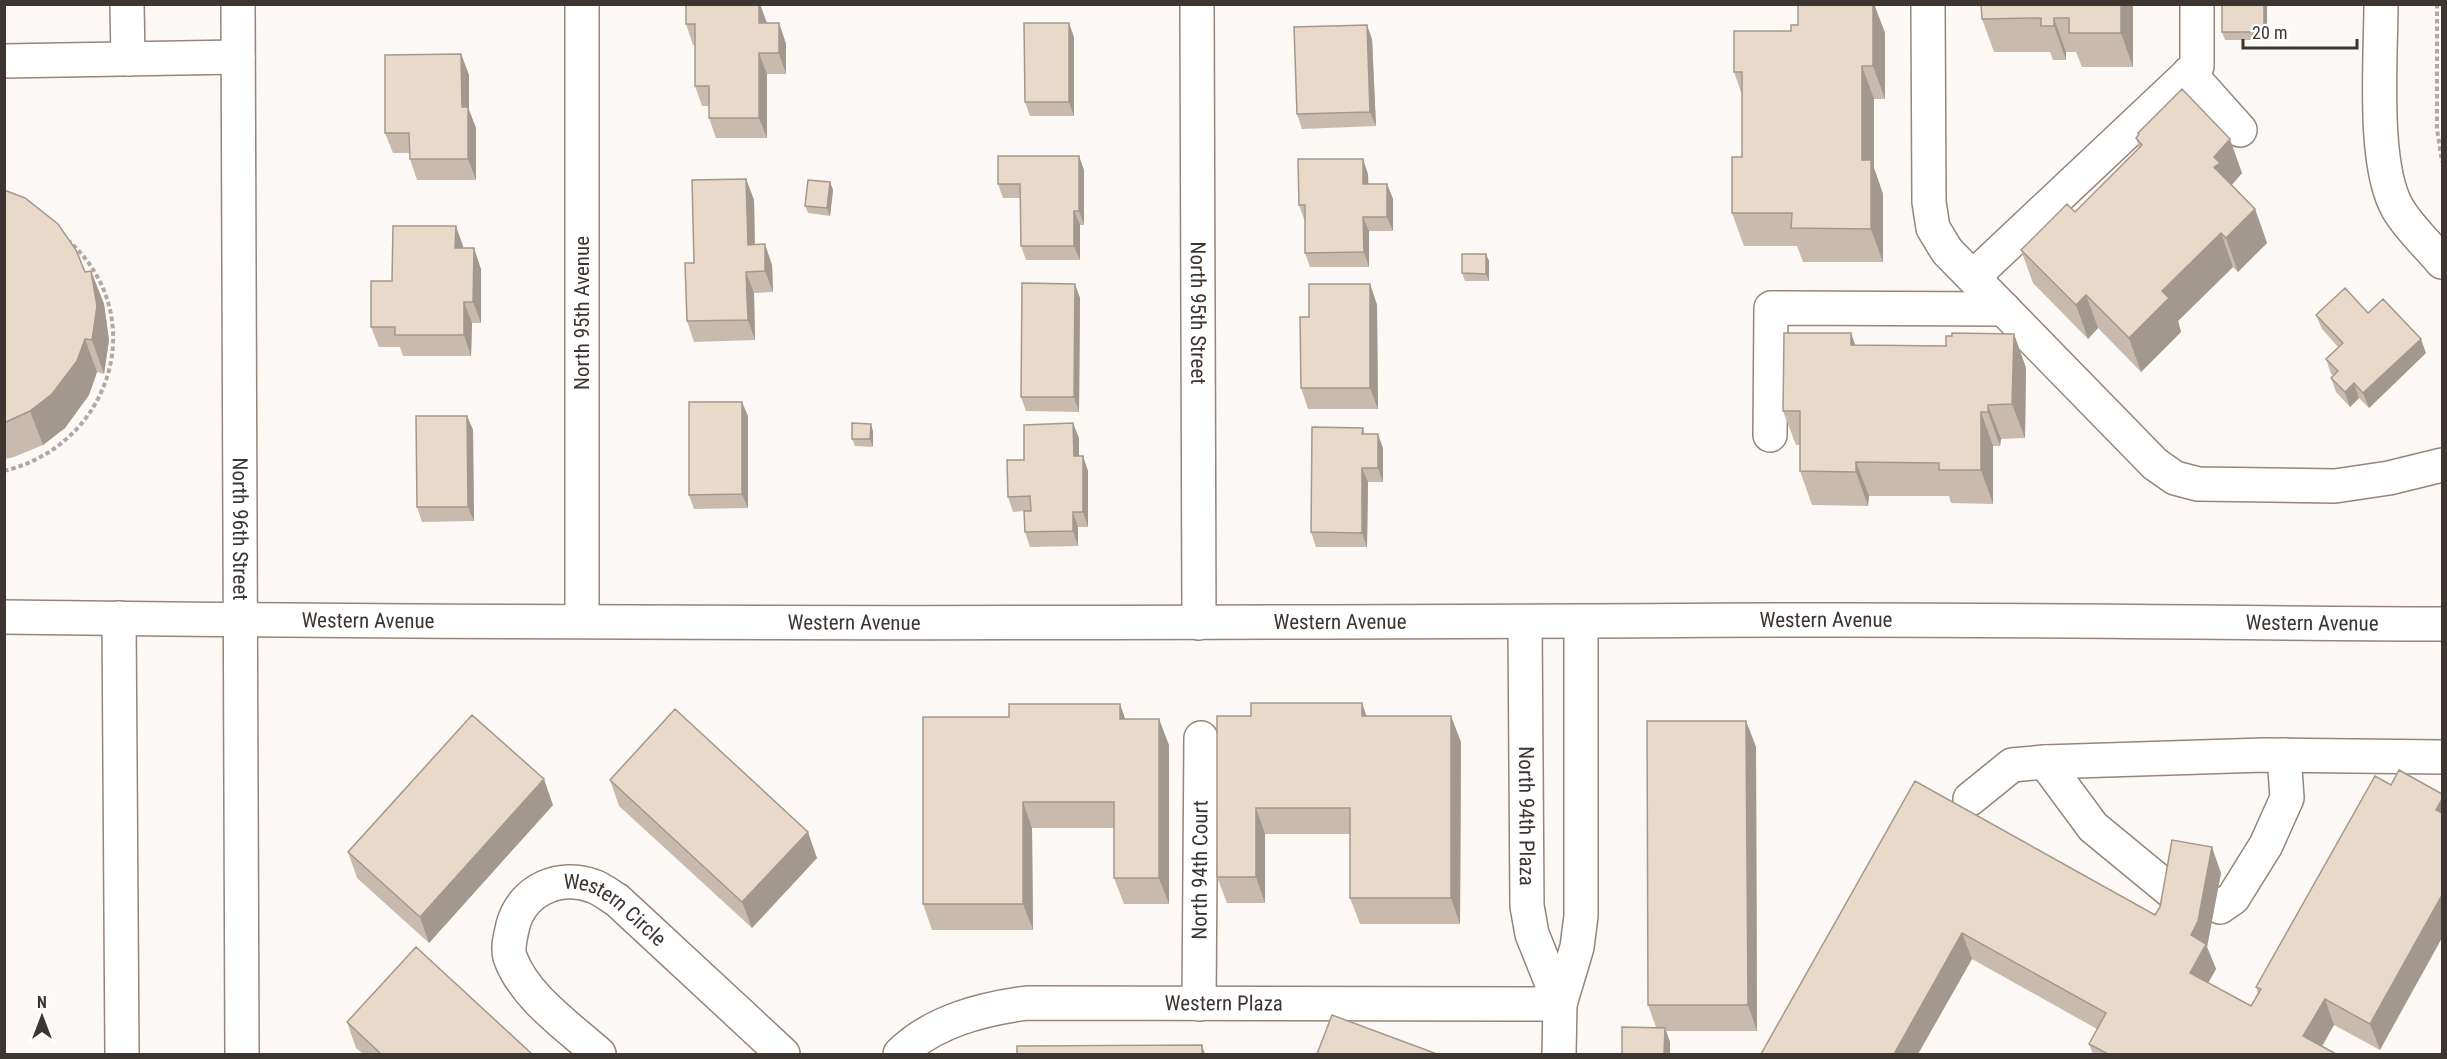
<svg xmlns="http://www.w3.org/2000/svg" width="2447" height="1059" font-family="'Roboto Condensed',sans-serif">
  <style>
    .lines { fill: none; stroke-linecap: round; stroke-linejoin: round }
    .minor-casing { stroke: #97847a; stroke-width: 36 }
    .path { stroke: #afa9a6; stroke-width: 4; stroke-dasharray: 4.5 3; stroke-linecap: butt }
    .minor { stroke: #fff; stroke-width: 33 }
    .wall { fill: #c8bbad }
    .shaded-wall { fill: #a3988d }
    .building { fill: #e9d9c9; stroke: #a3988d; stroke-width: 1.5 }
    .labels { text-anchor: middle; stroke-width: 6; stroke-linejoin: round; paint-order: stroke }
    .street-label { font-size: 21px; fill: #3d3531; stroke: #fff }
  </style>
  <rect width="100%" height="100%" fill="#fcf8f5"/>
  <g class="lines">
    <defs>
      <g id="minor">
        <path d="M127 4 128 59"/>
        <path id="s1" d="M238 4 242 1054"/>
        <path d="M582 4V621"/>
        <path id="s2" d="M1197 4 1199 623"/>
        <path d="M1928 4 1929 202 1933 228 1947 251 2155 464 2175 478 2198 484 2335 486 2389 478 2442 465"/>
        <path d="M2381 4C2381 58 2372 165 2398 209 2409 228 2428 245 2442 262"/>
        <path d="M4 61 238 57"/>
        <path d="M2189 73 2240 130"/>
        <path d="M1973 277 2197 66V4"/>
        <path d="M1770 435 1771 308 2004 309"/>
        <path id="s3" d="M4 617C597 625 1189 623 1781 620 2001 619 2222 623 2442 624"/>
        <path d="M119 618 122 1054"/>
        <path id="s4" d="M1525 622 1527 906 1532 934 1560 1004"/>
        <path d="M2045 762 2093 827 2172 892"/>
        <path d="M1970 799 2012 765 2045 762 2263 755 2442 757"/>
        <path d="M2220 907 2233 898 2266 845 2287 798 2284 755"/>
        <path id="s5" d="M1199 1004 1201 738"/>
        <path id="s6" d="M599 1054C569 1027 524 997 510 957 507 947 511 935 513 925 523 889 560 874 593 886 602 889 610 896 617 900L783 1054"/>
        <path id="s7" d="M900 1054C933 1021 983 1009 1027 1003L1560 1004"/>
        <path d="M1559 1054 1560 1004 1577 947 1581 916V622"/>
      </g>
    </defs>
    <!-- minor casing -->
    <use href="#minor" class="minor-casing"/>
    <!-- path -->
    <path class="path" d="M2437 4V129L2442 162
      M4 471C111 445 152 317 69 241"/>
    <!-- minor -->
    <use href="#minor" class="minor"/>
  </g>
  <!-- wall -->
  <path class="wall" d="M1305 4H1352V5L1306 6Z
    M1798 4H1874L1885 33V99H1874V168L1883 194V262H1803L1797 246H1744L1732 213 1742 157V95L1734 72 1791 31 1798 25Z
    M1981 4H2133V67H2082L2076 52H2066V60H2053L2050 52H1994L1982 19Z
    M2222 4H2267V40H2225L2222 32Z
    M779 23 786 44V74H767V138H716L709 118V106H702L695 86V45H693L686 24Z
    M1074 37V116H1030L1025 102Z
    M1372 39 1376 126 1302 129 1297 114Z
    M461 54 469 75V110L476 128V180H417L410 159V153H393L385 133Z
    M2138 133 2242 173 2232 185 2255 209 2267 243 2238 272 2233 267 2178 321 2181 332 2141 372 2098 328 2088 339 2033 283 2021 250 2075 212 2139 148 2136 138 2138 135Z
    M1084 170V225H1080V260H1026L1021 246 1020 198H1003L998 184Z
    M1368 174V184H1387L1393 199V231H1369V267H1310L1305 253V219H1304L1299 205Z
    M746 179 754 200 755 244 772 265 773 292 754 293 755 340 694 342 687 321 694 263Z
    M830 182 833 190 830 216 808 213 805 206Z
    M4 190 85 272 91 271 104 304 109 340 104 374 97 372 89 395 65 428 43 445 14 457 4 459Z
    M463 246V248L481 269V323H472L471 356H403L400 347H379L371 327 392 281Z
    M1486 254 1489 261V281H1465L1462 273Z
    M1370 284 1377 305 1378 409H1308L1301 388 1309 317Z
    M1080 298 1079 412 1026 411 1021 397Z
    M2368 313 2426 353 2369 408 2359 398 2350 407 2336 392 2331 378 2333 375 2331 374 2326 359 2338 347 2322 329 2316 315Z
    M2014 334 2026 368 2025 438 2001 439 2000 446H1993V504L1951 503 1949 496H1869L1868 506 1812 505 1800 471V445H1796L1783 411 1855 345 1946 346Z
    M467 416 473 430 474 521 422 522 417 507Z
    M748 416V508L694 509 689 495Z
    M1363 428 1365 434 1383 448V482H1368L1367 547H1316L1311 532Z
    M873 431V447L855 446 852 439Z
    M1079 438V456H1083L1088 471V527H1078V546L1030 547 1025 532 1024 511 1013 512 1008 497 1024 460Z
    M1120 704 1125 719 1169 745V904H1124L1114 878V828H1032L1033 930H932L923 904 1009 717Z
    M1217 716H1367L1461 742 1460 924H1360L1350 898V834H1265V903H1227L1217 877Z
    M1746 721 1756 747 1757 1031H1666L1670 1042 1656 1027 1648 1005Z
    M2375 776 2380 1050 2334 1025 2322 1047 2336 1054H2093L2089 1044 2097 1029 1972 959 1918 1054 1915 781 2155 915 2221 873 2207 947 2216 969 2208 983 2251 1006 2258 993 2256 987Z
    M610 780 817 858 752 928 619 806Z
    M553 805 429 943 357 878 348 852Z
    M347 1022 532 1054H363L356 1048Z"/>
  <!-- shaded-wall -->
  <path class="shaded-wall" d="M759 4H760L767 23H759Z
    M1873 4H1874L1885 33V99L1873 66Z
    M2121 4H2133V67L2121 33Z
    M2264 4H2267V40L2264 32Z
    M2054 18 2066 52V60L2054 26Z
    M779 23 786 44V74L779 53Z
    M1069 23 1074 37V116L1069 102Z
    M1367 25 1372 39 1376 126 1370 112Z
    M759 53 767 74V138L759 118Z
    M461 54 469 75V110L476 128V180L468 159 462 107Z
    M1862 66 1874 99V168L1883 194V262L1871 229 1862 160Z
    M2230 139 2242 173 2229 188 2214 167V157Z
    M1079 156 1084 170V225L1079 211Z
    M1363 159 1368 174 1369 199 1363 184Z
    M746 179 754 200 755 265 748 245Z
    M830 182 833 190 830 216 827 208Z
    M1387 184 1393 199V231L1387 217Z
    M2255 209 2267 243 2238 272 2226 238Z
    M1074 211 1080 225V260L1074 246Z
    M1363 217 1369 231V267L1364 252Z
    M456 226 463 246V269L455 248Z
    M2221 233 2233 267 2178 321 2181 332 2141 372 2129 338 2162 291Z
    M765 244 772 265 773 292 765 271Z
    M474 248 481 269V323L473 302Z
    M1486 254 1489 261V281L1486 274Z
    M91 271 104 304 109 340 104 374 92 340Z
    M746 272 754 293 755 340 748 320Z
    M1075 284 1080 298 1079 412 1074 397Z
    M1370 284 1377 305 1378 409 1370 388Z
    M2086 295 2098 328 2088 339 2076 305Z
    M464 302 472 323 471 356 464 335Z
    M1851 333 1863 367 1851 345Z
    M2014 334 2026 368 2025 438 2012 404Z
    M85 339 97 372 89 395 65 428 43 445 30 411Z
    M2421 339 2426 353 2369 408 2363 393Z
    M2354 383 2359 398 2350 407 2345 392Z
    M742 402 748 416V508L742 494Z
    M1988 405 2001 439 2000 446 1988 412Z
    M1981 412 1993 446V504L1981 470Z
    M467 416 473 430 474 521 468 507Z
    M1073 423 1079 438V471L1074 456Z
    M871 424 873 431V447L870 439Z
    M1378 434 1383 448V482L1378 468Z
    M1083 456 1088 471V527L1083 512Z
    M1856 462 1869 496 1868 506 1856 472Z
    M1362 468 1368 482 1367 547 1362 533Z
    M1073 512 1078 527V546L1073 531Z
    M1362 703 1371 729 1362 716Z
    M1120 704 1129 730 1120 719Z
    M1451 716 1461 742 1460 924 1451 898Z
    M1159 719 1169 745V904L1159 878Z
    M1746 721 1756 747 1757 1031 1748 1005Z
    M544 779 553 805 429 943 420 917Z
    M2442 799V827L2436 810Z
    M1023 802 1032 828 1033 930 1023 904Z
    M1256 808 1265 834V903L1256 877Z
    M808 832 817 858 752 928 742 902Z
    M2212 847 2221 873 2207 947 2216 969 2199 999 2190 973 2191 935Z
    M2442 895V938L2380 1050 2370 1024Z
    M1962 933 1972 959 1918 1054H1894Z
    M2325 999 2334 1025 2317 1054 2303 1036Z
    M1665 1028 1670 1042V1054H1664Z
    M1202 1045 1205 1054H1202Z"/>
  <!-- building -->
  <path class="building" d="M686 4H759V23H779V53H759V118H709V86H695V24H686Z
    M1798 4H1873V66H1862V160H1871V229L1791 228 1792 213H1732V157H1742V72H1734V31H1791V25H1798Z
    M1981 4H2121V33H2069V18H2054V26H2041V18L1982 19Z
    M2222 4H2264V32H2222Z
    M1024 23H1069V102H1025Z
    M1367 25 1370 112 1297 114 1294 27Z
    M461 54 462 107H468V159H410L409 133H385V55Z
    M2182 89 2230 139 2214 157 2220 163 2214 167 2255 209 2226 238 2221 233 2162 291 2169 298 2129 338 2086 295 2076 305 2021 250 2067 204 2075 212 2142 145 2136 138 2139 134 2138 133Z
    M998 156H1079V211H1074V246H1021L1020 184H998Z
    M1298 159H1363V184H1387V217H1363L1364 252 1305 253V205H1299Z
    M746 179 748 245 765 244V271L746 272 748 320 687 321 685 263H694L692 180Z
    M808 180 830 182 827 208 805 206Z
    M4 190 25 198 58 224 76 250 85 272 91 271 97 306 92 340 85 339 77 361 52 394 30 411 4 423Z
    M393 226H456L455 248H474L473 302H464V335H395V327H371V281H392Z
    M1462 254H1486V274L1462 273Z
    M1022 283 1075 284 1074 397H1021Z
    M1309 284H1370V388H1301L1300 317H1309Z
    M2345 288 2368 313 2383 299 2421 339 2363 393 2354 383 2345 392 2331 378 2338 371 2326 359 2343 343 2316 315Z
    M1784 333H1851V345L1946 346V336H1952V333L2014 334 2012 404 1988 405V412H1981V470H1939V463L1856 462V472L1800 471V411H1783Z
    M689 402H742V494L689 495Z
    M416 416H467L468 507H417Z
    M852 423 871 424 870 439H852Z
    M1073 423 1074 456H1083V512H1073V531L1025 532 1024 511H1031L1030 496 1008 497 1007 460H1024V425Z
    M1312 427 1363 428 1362 434H1378V468H1362V533L1311 532Z
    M1251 703H1362V716H1451V898H1350V808H1256V877H1217V716H1251Z
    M1009 704H1120V719H1159V878H1114V802H1023V904H923V717H1009Z
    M675 709 808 832 742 902 610 780Z
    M472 715 544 779 420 917 348 852Z
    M1647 721H1746L1748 1005H1648Z
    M2399 770 2442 794V799L2436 810 2442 813V895L2370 1024 2325 999 2303 1036 2336 1054H2108L2089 1044 2106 1013 1962 933 1894 1054H1761L1915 781 2155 915 2160 907 2172 840 2212 847 2198 921 2191 935 2206 944 2190 973 2251 1006 2261 989 2256 987 2375 776 2391 785Z
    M416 947 532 1054H381L347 1022Z
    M1332 1015 1437 1054H1317Z
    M1622 1027 1665 1028 1664 1054H1622Z
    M1202 1045V1054H1017V1046Z"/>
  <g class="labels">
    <!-- street labels -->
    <g class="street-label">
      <text transform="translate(582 313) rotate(-90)" y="7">North 95th Avenue</text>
      <text dy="7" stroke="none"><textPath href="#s2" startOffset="309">North 95th Street</textPath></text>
      <text dy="7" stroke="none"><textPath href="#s1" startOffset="525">North 96th Street</textPath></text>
      <text dy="7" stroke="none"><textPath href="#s3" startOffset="364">Western Avenue</textPath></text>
      <text dy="7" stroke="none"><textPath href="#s3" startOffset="1822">Western Avenue</textPath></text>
      <text dy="7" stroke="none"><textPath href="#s3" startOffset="850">Western Avenue</textPath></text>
      <text dy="7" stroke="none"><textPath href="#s3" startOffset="1336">Western Avenue</textPath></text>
      <text dy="7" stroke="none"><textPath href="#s3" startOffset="2308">Western Avenue</textPath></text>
      <text dy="7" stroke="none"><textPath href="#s4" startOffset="194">North 94th Plaza</textPath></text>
      <text dy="7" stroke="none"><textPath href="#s5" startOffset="134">North 94th Court</textPath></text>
      <text dy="7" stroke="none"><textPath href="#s6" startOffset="296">Western Circle</textPath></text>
      <text dy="7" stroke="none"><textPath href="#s7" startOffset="336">Western Plaza</textPath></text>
    </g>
  </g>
  <!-- border -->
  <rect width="2447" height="1059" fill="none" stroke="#3d3531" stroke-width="12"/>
  <!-- north arrow -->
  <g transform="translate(42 1017)" stroke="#ffffff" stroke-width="4.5" paint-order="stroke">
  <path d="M0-4.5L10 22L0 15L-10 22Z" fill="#3d3531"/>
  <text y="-9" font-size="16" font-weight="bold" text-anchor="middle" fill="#3d3531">N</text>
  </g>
  <!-- scale -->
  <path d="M2243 39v9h114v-9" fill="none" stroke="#3d3531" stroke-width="3"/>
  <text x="2252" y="39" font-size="18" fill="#3d3531" stroke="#ffffff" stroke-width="4.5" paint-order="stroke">20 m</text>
</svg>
